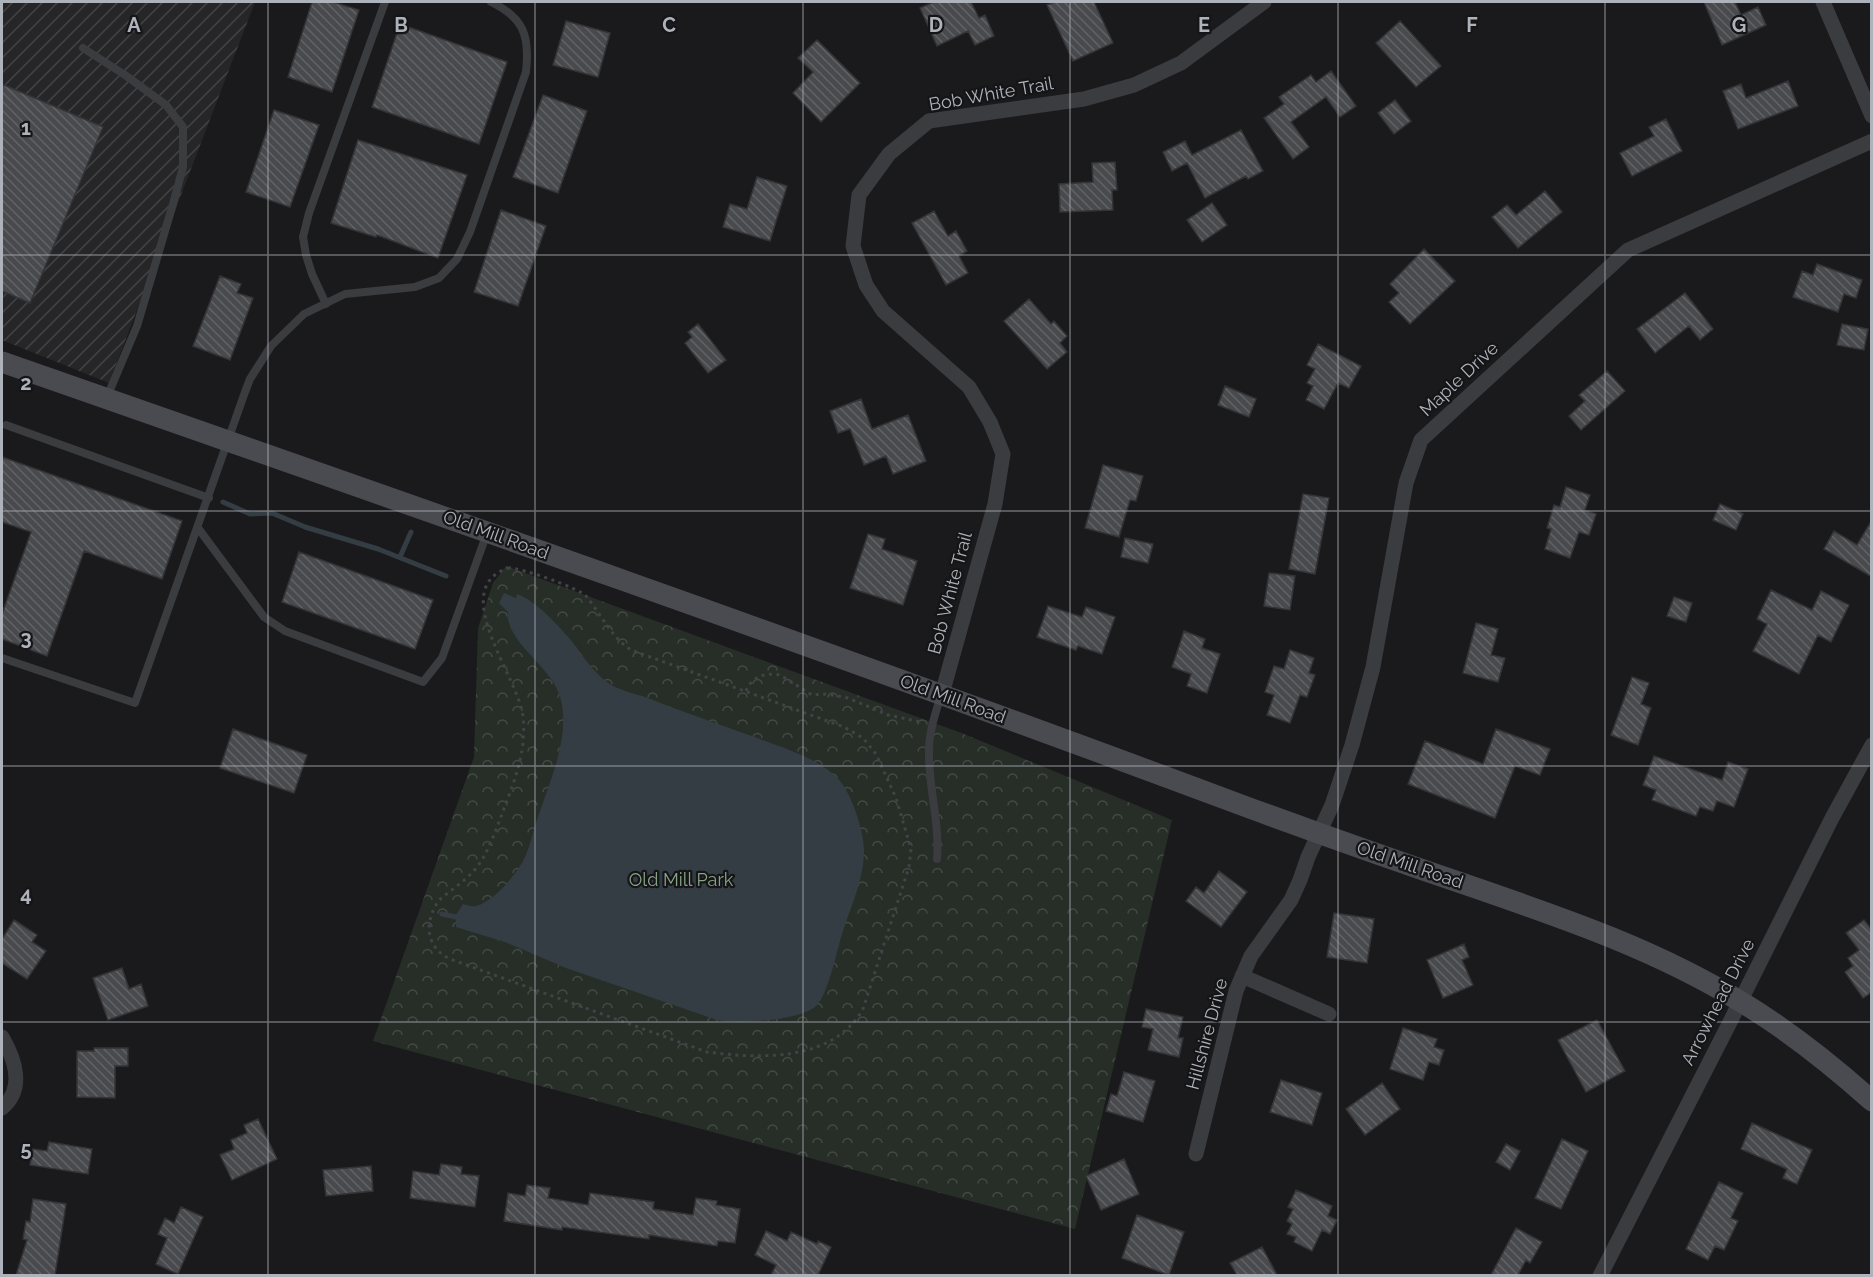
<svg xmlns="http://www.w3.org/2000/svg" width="1873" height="1277" font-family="Raleway,sans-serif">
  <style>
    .industrial { fill: url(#industrial-furrows) }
    .forest { fill: url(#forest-crowns) }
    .water { fill: #353d44 }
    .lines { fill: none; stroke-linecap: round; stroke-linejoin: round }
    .stream { stroke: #353d44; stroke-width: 5 }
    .building { fill: url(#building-back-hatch); stroke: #343437; stroke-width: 1.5 }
    .path { stroke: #414347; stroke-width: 3; stroke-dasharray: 3 4.5; stroke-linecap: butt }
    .lane { stroke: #3b3c40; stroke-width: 8 }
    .street { stroke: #3b3c40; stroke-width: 15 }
    .secondary { stroke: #494b50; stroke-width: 21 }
    .grid { fill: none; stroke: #aeb2ba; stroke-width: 1.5; stroke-opacity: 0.55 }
    .labels { text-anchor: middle; stroke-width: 4.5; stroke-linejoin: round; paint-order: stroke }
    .street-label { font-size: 18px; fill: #aeb2ba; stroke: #151517 }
    .park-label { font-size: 18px; fill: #87a387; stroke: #151517 }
    .grid-label { font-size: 20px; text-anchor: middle; font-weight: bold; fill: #aeb2ba; stroke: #151517; stroke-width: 4.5; stroke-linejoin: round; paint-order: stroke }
  </style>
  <defs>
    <pattern id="industrial-furrows" width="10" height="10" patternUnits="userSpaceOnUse" patternTransform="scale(1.5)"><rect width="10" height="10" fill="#262629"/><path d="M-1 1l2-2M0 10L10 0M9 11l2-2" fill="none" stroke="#434346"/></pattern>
    <pattern id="forest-crowns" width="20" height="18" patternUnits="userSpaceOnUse" patternTransform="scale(1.5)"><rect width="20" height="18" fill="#262e27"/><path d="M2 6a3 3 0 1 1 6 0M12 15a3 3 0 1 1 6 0" fill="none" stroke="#434a44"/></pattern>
    <pattern id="building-back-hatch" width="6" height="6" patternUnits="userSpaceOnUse" patternTransform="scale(1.5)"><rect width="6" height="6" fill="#494a4e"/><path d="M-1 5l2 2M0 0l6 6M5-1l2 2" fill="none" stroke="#616265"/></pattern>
  </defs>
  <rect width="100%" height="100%" fill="#1a1a1c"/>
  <!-- industrial -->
  <path class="industrial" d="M2 2H255L109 383 2 340Z"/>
  <!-- forest -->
  <path class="forest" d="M506 566 964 734 1172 820 1075 1229 373 1041 474 757 478 628 493 583Z"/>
  <!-- water -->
  <path class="water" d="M504 593 516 598 517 594C536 600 565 632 577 648 587 662 599 679 615 687 624 691 635 694 645 697 683 712 722 725 760 739 786 749 821 759 840 781 852 795 865 834 864 853 863 885 847 914 839 945 835 959 826 999 815 1007 797 1021 739 1024 717 1020L566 968 505 942 456 927V915L463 904C467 905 472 907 476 906 493 902 517 874 524 859 530 847 533 832 537 820 549 783 570 739 561 700 554 667 505 643 508 612L499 603Z"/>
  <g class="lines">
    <!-- stream -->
    <path class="stream" d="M223 502 250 514 272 513 305 527 378 549 446 576
      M400 557 411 532
      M442 914 456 917"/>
  </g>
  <!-- building -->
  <path class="building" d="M312 2H333L359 10 332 92 288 77Z
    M934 2H971L979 18 985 15 994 36 975 45 968 31 937 46 920 8Z
    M1055 2H1094L1113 43 1073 61 1047 5Z
    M1704 2H1735L1741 15 1758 7 1766 25 1722 45Z
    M566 21 610 33 598 77 553 65Z
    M1400 21 1441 66 1416 87 1376 43Z
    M400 24 507 62 479 144 372 107Z
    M817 40 860 83 821 122 793 93 813 72 798 58Z
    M1331 71 1356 106 1340 117 1326 97 1291 122 1309 147 1293 159 1264 118 1284 104 1279 97 1311 75 1316 82Z
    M1788 81 1798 106 1738 129 1723 91 1741 84 1746 98Z
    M2 84 103 127 30 303 2 291Z
    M543 95 587 111 558 193 513 177Z
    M1395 100 1411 121 1394 134 1378 113Z
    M274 110 319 125 290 207 246 192Z
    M1666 119 1682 151 1632 176 1620 153 1654 136 1649 127Z
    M1241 130 1263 171 1248 179 1246 176 1205 198 1187 163 1172 171 1163 152 1185 141 1192 155Z
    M358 140 467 175 438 258 377 235 376 237 331 223Z
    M1115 162 1117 190H1112L1113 210 1060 212 1059 184 1093 182 1092 163Z
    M757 177 787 186 770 241 723 227 730 204 747 209Z
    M1545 191 1562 212 1518 248 1492 217 1507 205 1516 215Z
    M1212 203 1227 225 1202 242 1187 220Z
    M501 210 546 226 518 306 474 292Z
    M934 211 948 236 956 231 967 251 959 256 968 273 946 285 912 223Z
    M1424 249 1455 281 1410 324 1389 302 1399 293 1390 284Z
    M1817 264 1862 280 1856 298 1844 294 1838 312 1793 297 1802 271 1813 275Z
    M220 276 241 284 237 293 253 298 230 360 193 346Z
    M1685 293 1713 329 1700 340 1689 326 1655 353 1637 329Z
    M1029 299 1051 324 1054 321 1067 336 1060 343 1067 352 1047 369 1004 321Z
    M698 324 726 360 708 373 685 343 692 337 688 332Z
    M1842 324 1868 329 1864 350 1837 345Z
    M1318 344 1361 366 1349 388 1338 383 1324 409 1306 400 1313 386 1307 383 1315 369 1307 365Z
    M1607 371 1625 391 1581 430 1569 416 1585 401 1579 395Z
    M1225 386 1256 399 1249 417 1218 405Z
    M861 399 872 429 908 415 926 461 893 474 886 456 864 465 850 429 838 433 830 411Z
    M2 457 182 521 162 579 84 551 47 656 2 639V614L31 532 2 522Z
    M1103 465 1143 476 1136 501 1130 500 1119 537 1085 528Z
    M1566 487 1590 495 1585 510 1596 514 1589 535 1579 532 1570 558 1545 549 1551 529 1547 528 1554 505 1560 507Z
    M1303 494 1329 498 1315 574 1289 569Z
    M1720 504 1743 514 1736 530 1713 520Z
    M1872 520V577L1824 549 1834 531 1857 545Z
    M868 534 885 539 882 549 917 561 903 605 850 588Z
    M1125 538 1153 544 1148 563 1121 557Z
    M299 552 433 600 415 649 282 602Z
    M1269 573 1295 576 1290 610 1264 606Z
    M1771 590 1812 610 1821 591 1849 605 1831 642 1818 635 1799 674 1753 651 1767 624 1757 619Z
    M1674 597 1692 603 1686 622 1667 616Z
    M1048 606 1082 617 1086 607 1115 617 1102 654 1078 646 1076 650 1037 637Z
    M1476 623 1498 629 1491 655 1505 658 1498 682 1463 673Z
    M1184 631 1205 639 1202 648 1220 654 1207 693 1187 686 1191 674 1172 667Z
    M1290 650 1314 658 1309 673 1315 675 1307 697 1300 695 1290 723 1267 715 1274 695 1265 692 1274 666 1284 669Z
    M1632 677 1649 683 1641 704 1651 708 1638 745 1611 735Z
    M233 729 307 755 294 793 220 768Z
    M1496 729 1550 749 1540 775 1515 766 1495 818 1408 784 1425 741 1483 764Z
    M1654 756 1722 780 1728 762 1748 769 1734 807 1717 801 1713 811 1700 807 1696 816 1652 800 1656 790 1643 785Z
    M1219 871 1247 892 1221 927 1186 901 1196 887 1204 893Z
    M1334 913 1374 919 1367 963 1327 957Z
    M14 920 37 935 32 942 46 951 27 979 2 963V939Z
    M1864 920 1872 930V992L1863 998 1845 972 1853 966 1848 958 1859 950 1846 933Z
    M1464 944 1469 957 1462 960 1473 985 1443 998 1427 960Z
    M122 968 129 989 141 984 148 1006 108 1020 93 978Z
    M1146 1009 1183 1017 1178 1038H1183L1179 1057 1148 1050 1153 1029 1142 1027Z
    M1597 1020 1625 1071 1586 1092 1558 1040Z
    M1403 1028 1437 1039 1434 1047 1444 1050 1439 1065 1429 1062 1423 1080 1390 1069Z
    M94 1048H128V1066H115V1098L77 1097V1051H94Z
    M1124 1072 1155 1081 1143 1122 1106 1111 1111 1094 1117 1096Z
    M1281 1080 1322 1093 1312 1125 1270 1112Z
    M1382 1083 1400 1109 1365 1135 1346 1109Z
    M258 1119 277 1159 232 1180 220 1155 234 1149 231 1140 247 1133 244 1125Z
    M1752 1123 1812 1150 1797 1184 1783 1178 1787 1169 1741 1149Z
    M1562 1139 1588 1151 1561 1209 1535 1198Z
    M49 1142 92 1149 88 1174 30 1165 33 1149 47 1151Z
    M1506 1144 1520 1151 1510 1170 1496 1162Z
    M1124 1159 1139 1194 1101 1210 1086 1176Z
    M441 1164 462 1167 461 1174 479 1176 475 1207 410 1198 413 1171 439 1175Z
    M371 1166 373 1191 326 1196 323 1170Z
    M1719 1182 1743 1193 1731 1218 1738 1221 1724 1250 1715 1246 1708 1260 1686 1249Z
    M527 1185 550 1188 548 1198 588 1205 590 1193 654 1202 653 1209 693 1215 696 1198 717 1201 716 1205 740 1209 735 1243 718 1241 717 1246 649 1235V1239L562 1227V1230L504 1221 508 1193 525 1196Z
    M1296 1190 1332 1206 1328 1216 1337 1220 1330 1234 1322 1230 1312 1251 1294 1242 1296 1237 1287 1234 1292 1224 1287 1221 1293 1209 1288 1207Z
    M33 1199 66 1204 55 1275H16L27 1240 23 1239 26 1221 30 1222Z
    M181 1207 203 1217 178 1274 156 1264 167 1238 158 1234 165 1218 174 1223Z
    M1137 1215 1184 1232 1169 1275 1122 1258Z
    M1516 1228 1542 1242 1530 1263 1526 1260 1518 1275H1491Z
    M766 1231 787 1241 791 1232 817 1244 818 1241 831 1247 818 1275H771L776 1265 755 1255Z
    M1262 1247 1277 1275H1237L1230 1263Z"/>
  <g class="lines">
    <!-- path -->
    <path class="path" d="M508 568C519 567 579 588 586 596 600 613 612 638 631 650L844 727 863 738 876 754 896 798 911 849 909 867 863 1009C833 1062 760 1059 707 1052L450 959C425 947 424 922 439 900 451 890 467 880 477 867 489 851 495 832 502 814 514 782 527 751 523 717 520 679 446 589 508 568Z
      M746 691C751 677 766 672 780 675L812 695 827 694 848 698 888 715 921 722"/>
    <!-- lane -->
    <path class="lane" d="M83 48 125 75 166 105 183 127V167L173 204 137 326 107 397
      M326 304 312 274 306 255 303 237 309 213 385 2
      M6 425 209 498
      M198 528 264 617 285 631 423 682 442 658 487 533
      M2 658 135 703 245 392 250 379 271 346 304 314 345 294 415 287 439 278 457 259 470 232 526 72C530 36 524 18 491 2
      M937 859C940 824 929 790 929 755 928 734 935 715 941 695"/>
    <!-- street -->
    <path class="street" d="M1823 2 1872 116
      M942 694 995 504 1003 454 990 422 969 387 883 311 866 285 853 246 859 195 889 154 929 121 1084 99 1134 85 1181 63 1264 2
      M1242 976 1329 1014
      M2 1037C15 1059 25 1089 2 1108
      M1196 1154 1236 991 1251 956 1291 900 1300 880 1308 857 1332 805 1352 745 1373 667 1406 483 1421 440 1628 250 1872 141
      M1600 1276 1727 1028 1832 818 1872 745"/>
    <!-- secondary -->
    <path class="secondary" d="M2 362C417 507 832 652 1244 806 1320 834 1396 861 1473 887 1566 919 1659 951 1743 1003 1789 1031 1832 1065 1872 1101"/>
  </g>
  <!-- grid -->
  <path class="grid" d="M268 2V1276M535 2V1276M803 2V1276M1070 2V1276M1338 2V1276M1605 2V1276M2 255H1872M2 511H1872M2 766H1872M2 1022H1872"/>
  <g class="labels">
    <!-- street labels -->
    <g class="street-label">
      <text transform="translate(991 94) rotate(-10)" y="6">Bob White Trail</text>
      <text transform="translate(1459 379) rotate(-43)" y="6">Maple Drive</text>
      <text transform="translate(496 535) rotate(20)" y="6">Old Mill Road</text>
      <text transform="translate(950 593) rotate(-75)" y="6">Bob White Trail</text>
      <text transform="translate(953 699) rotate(20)" y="6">Old Mill Road</text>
      <text transform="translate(1410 865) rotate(19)" y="6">Old Mill Road</text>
      <text transform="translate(1718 1002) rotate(-63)" y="6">Arrowhead Drive</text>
      <text transform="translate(1207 1034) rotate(-75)" y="6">Hillshire Drive</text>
    </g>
    <!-- park labels -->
    <g class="park-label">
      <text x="681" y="886">Old Mill Park</text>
    </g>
  </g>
  <g class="grid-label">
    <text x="134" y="32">A</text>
    <text x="401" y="32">B</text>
    <text x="669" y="32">C</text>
    <text x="936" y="32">D</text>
    <text x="1204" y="32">E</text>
    <text x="1472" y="32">F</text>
    <text x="1739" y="32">G</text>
    <text x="26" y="135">1</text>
    <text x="26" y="390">2</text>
    <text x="26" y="645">3</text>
    <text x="26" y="901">4</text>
    <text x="26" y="1156">5</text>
  </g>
  <!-- border -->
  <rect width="1873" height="1277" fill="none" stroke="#aeb2ba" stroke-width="6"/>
</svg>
